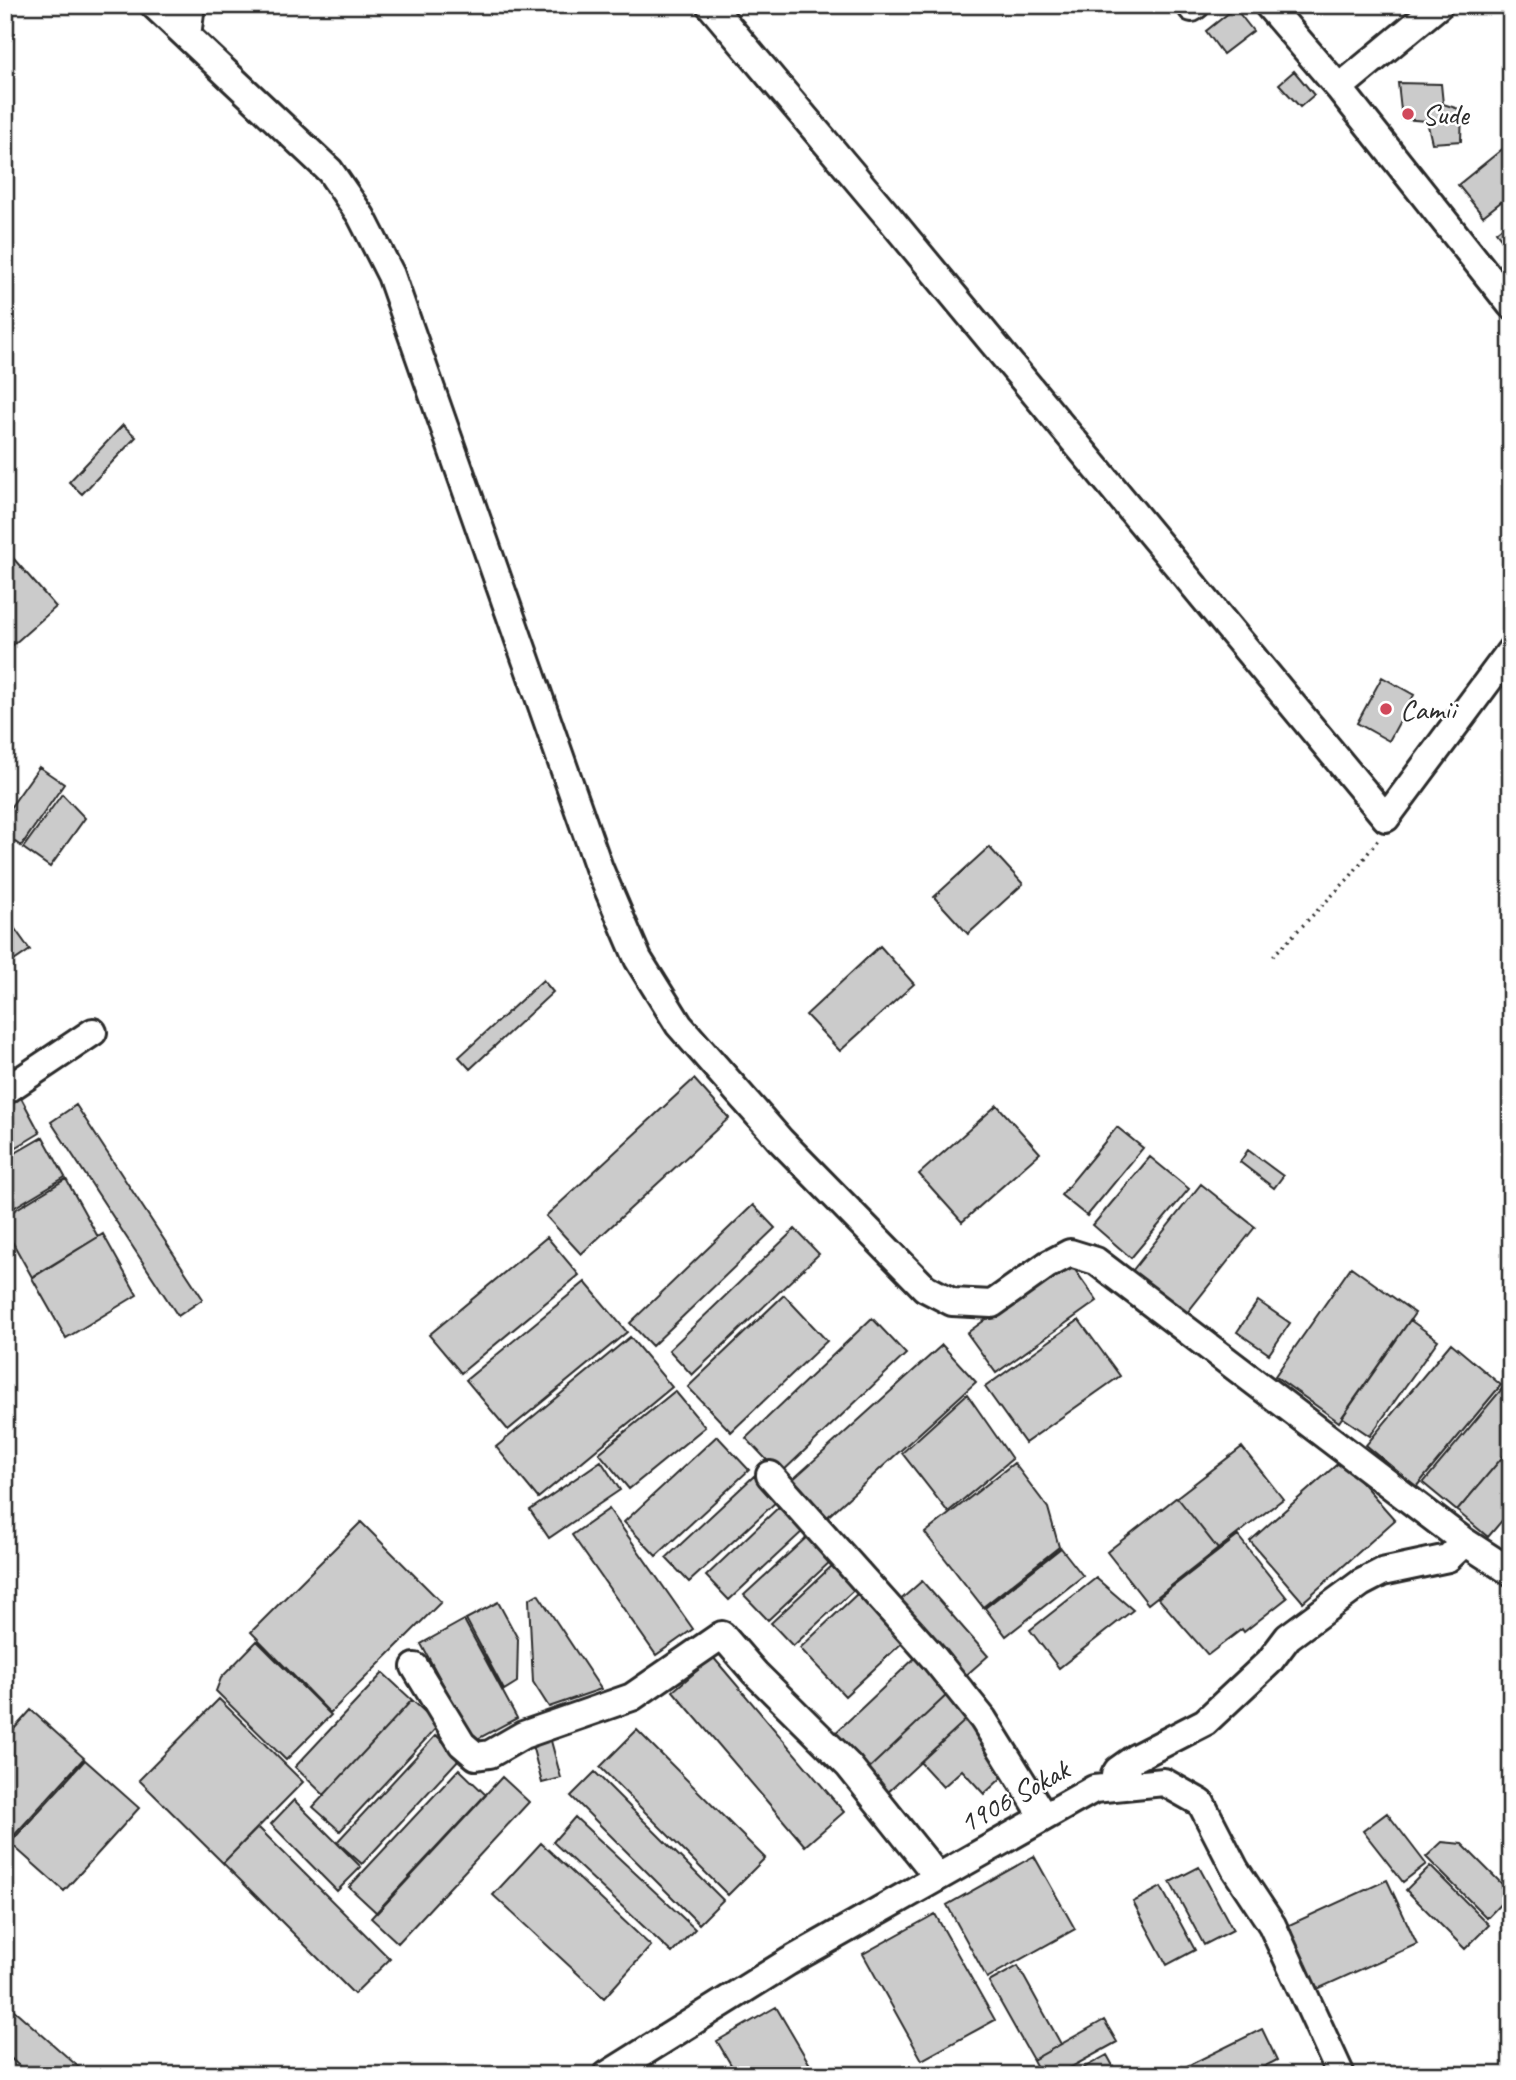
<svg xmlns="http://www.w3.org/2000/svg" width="1516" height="2080" font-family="Caveat,sans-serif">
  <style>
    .building { fill: #cbcbcb; stroke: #2b2b2b; stroke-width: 2 }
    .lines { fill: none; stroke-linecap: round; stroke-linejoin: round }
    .minor-casing { stroke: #2b2b2b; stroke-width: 32 }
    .path { stroke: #2b2b2b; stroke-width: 3.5; stroke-dasharray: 2 5; stroke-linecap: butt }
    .minor { stroke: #fff; stroke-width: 26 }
    .poi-dot { fill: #d1495b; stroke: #fff; stroke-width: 2.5 }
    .labels { text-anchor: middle; stroke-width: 5; stroke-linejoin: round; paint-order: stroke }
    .poi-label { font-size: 30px; fill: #2b2b2b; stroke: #fff; text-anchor: start }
    .street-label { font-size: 30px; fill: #2b2b2b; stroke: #fff }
  </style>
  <rect width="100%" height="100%" fill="#fff"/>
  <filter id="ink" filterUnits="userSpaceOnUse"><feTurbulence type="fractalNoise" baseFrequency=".0143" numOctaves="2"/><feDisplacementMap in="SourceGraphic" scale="14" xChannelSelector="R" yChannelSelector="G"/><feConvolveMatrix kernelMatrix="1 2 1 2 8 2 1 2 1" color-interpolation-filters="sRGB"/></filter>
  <g filter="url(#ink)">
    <!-- building -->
    <path class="building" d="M1235 8 1253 31 1223 54 1206 31Z
      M1294 71 1314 95 1300 107 1279 84Z
      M1398 83 1441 84 1443 104 1462 110 1461 141 1432 143 1427 121 1402 119Z
      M1511 142V194L1483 216 1458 185Z
      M1511 220V251L1496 232Z
      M123 425 136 437 82 494 69 482Z
      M13 558 56 607 5 652V565Z
      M1382 677 1414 695 1389 741 1357 723Z
      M39 767 64 784 21 846 5 835V815Z
      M62 794 85 818 50 867 23 848Z
      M989 847 1023 884 968 934 934 897Z
      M5 915 30 950 5 967Z
      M880 946 914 984 840 1051 806 1015Z
      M543 980 553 992 470 1069 459 1057Z
      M694 1079 729 1118 581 1254 546 1216Z
      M19 1094 40 1133 5 1154V1102Z
      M76 1105 203 1299 178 1316 51 1122Z
      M997 1105 1040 1153 962 1222 919 1174Z
      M1117 1127 1143 1148 1087 1216 1061 1195Z
      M43 1137 65 1177 5 1213V1159Z
      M1248 1150 1283 1176 1274 1188 1240 1162Z
      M1150 1157 1189 1189 1131 1258 1093 1225Z
      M66 1179 98 1237 32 1277 5 1229V1216Z
      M1201 1184 1255 1227 1183 1318 1129 1275Z
      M753 1205 775 1228 652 1346 630 1323Z
      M795 1229 819 1254 692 1375 669 1350Z
      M103 1234 137 1295 66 1338 32 1278Z
      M547 1237 579 1275 461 1373 429 1335Z
      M1068 1260 1097 1301 996 1373 967 1333Z
      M1351 1267 1415 1313 1339 1422 1275 1376Z
      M585 1282 627 1332 508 1430 466 1380Z
      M784 1295 827 1341 731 1432 688 1387Z
      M1258 1301 1290 1323 1269 1354 1237 1332Z
      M872 1318 906 1354 780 1474 746 1438Z
      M1079 1320 1120 1376 1025 1443 985 1387Z
      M1410 1320 1438 1340 1370 1436 1342 1417Z
      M630 1337 672 1387 538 1498 496 1447Z
      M1451 1343 1501 1385 1416 1487 1366 1445Z
      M942 1345 976 1382 824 1520 790 1482Z
      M1511 1378V1447L1457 1511 1423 1483Z
      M675 1391 705 1427 629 1489 599 1453Z
      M967 1394 1012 1459 948 1512 902 1453Z
      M717 1436 749 1470 656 1556 624 1522Z
      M1242 1447 1283 1499 1218 1549 1177 1497Z
      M1511 1447V1510L1488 1537 1457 1511Z
      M1342 1460 1395 1520 1303 1602 1250 1541Z
      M601 1461 620 1490 549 1538 530 1510Z
      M1014 1463 1048 1508 1059 1547 983 1607 925 1533Z
      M754 1476 777 1501 689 1582 666 1558Z
      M1177 1497 1218 1549 1148 1604 1107 1552Z
      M781 1505 804 1530 729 1600 706 1576Z
      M609 1509 693 1629 656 1655 572 1535Z
      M361 1522 441 1602 330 1713 251 1632Z
      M809 1535 832 1560 768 1620 744 1595Z
      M1238 1536 1287 1598 1244 1632 1242 1629 1208 1655 1158 1598Z
      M1061 1548 1083 1576 1006 1636 985 1608Z
      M835 1563 857 1587 793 1646 771 1623Z
      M1096 1578 1133 1610 1059 1668 1030 1630Z
      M922 1581 988 1656 963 1678 897 1603Z
      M538 1594 601 1689 549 1707 533 1682 529 1599Z
      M857 1594 902 1643 845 1696 800 1648Z
      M498 1602 518 1639 517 1682 504 1690 466 1619Z
      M464 1620 517 1718 474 1741 421 1644Z
      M257 1641 331 1715 286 1760 216 1691 221 1678Z
      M713 1657 844 1812 805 1846 673 1691Z
      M916 1657 949 1693 864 1773 831 1737Z
      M383 1673 412 1700 324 1795 295 1767Z
      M949 1693 970 1716 885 1795 864 1773Z
      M219 1699 303 1782 223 1863 139 1780Z
      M412 1700 439 1725 340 1831 313 1807Z
      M31 1710 84 1758 9 1841 5 1838V1739Z
      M970 1716 1008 1772 984 1794 962 1770 943 1787 920 1762Z
      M637 1730 765 1858 728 1895 600 1767Z
      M436 1735 460 1758 362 1864 337 1842Z
      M550 1737 561 1778 542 1783 531 1741Z
      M85 1760 139 1808 64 1891 10 1843Z
      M459 1769 486 1795 377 1913 349 1887Z
      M595 1772 723 1900 699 1924 571 1796Z
      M502 1777 529 1802 398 1943 371 1918Z
      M294 1800 361 1867 337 1891 271 1824Z
      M1387 1813 1426 1864 1403 1882 1363 1831Z
      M575 1817 695 1929 672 1953 553 1842Z
      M258 1827 390 1959 354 1994 223 1863Z
      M1442 1842 1462 1844 1511 1893 1487 1918 1426 1857Z
      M541 1843 651 1946 604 1998 493 1895Z
      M1034 1856 1075 1929 987 1978 947 1905Z
      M1430 1866 1489 1925 1465 1949 1406 1890Z
      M1199 1867 1233 1930 1204 1945 1170 1882Z
      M1387 1880 1417 1944 1311 1992 1289 1925Z
      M1161 1887 1195 1950 1167 1965 1133 1902Z
      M935 1914 995 2020 922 2060 863 1954Z
      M1018 1966 1061 2044 1033 2060 989 1982Z
      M5 2002 82 2070 78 2075H29L5 2053Z
      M776 2007 816 2075H737L717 2041Z
      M1104 2020 1117 2042 1057 2075H1041L1033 2060Z
      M1262 2029 1277 2060 1248 2075H1169Z
      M1107 2055 1118 2075H1071Z"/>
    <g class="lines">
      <defs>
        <path id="minor" d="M154 5 330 171 361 216 391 275 599 868 638 959 679 1025 781 1141 925 1288 952 1302 992 1304 1047 1265 1070 1253 1096 1261 1465 1542 1511 1572
          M710 5 887 215 1386 818 1511 650
          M1268 5 1339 88 1511 305
          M1192 8 1196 5
          M187 36 191 5
          M1339 88 1439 5
          M5 1091 93 1032
          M770 1475 934 1658 983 1719 1044 1817
          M415 1667 462 1744 476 1756 490 1754 523 1735 632 1697 722 1635 755 1673 849 1766 938 1877
          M1116 1786 1115 1775 1118 1770 1135 1758 1205 1722 1269 1662 1288 1637 1361 1583 1382 1572 1448 1558 1465 1542
          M607 2075 788 1962 1094 1789 1164 1782 1201 1803 1235 1869 1272 1925 1341 2075"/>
      </defs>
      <!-- minor casing -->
      <use href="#minor" class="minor-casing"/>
      <!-- path -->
      <path class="path" d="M1273 956 1350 877 1380 837"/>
      <!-- minor -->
      <use href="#minor" class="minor"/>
    </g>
  </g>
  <!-- markers -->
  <g class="poi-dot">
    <circle cx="1408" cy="114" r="7"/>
    <circle cx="1386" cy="709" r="7"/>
  </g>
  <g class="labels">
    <!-- poi labels -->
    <g class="poi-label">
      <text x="1422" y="124">Sude</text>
      <text x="1400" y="719">Camii</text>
    </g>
    <!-- street labels -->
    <g class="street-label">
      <text transform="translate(1014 1796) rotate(-29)" y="10">1906 Sokak</text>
    </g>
  </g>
  <!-- margin -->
  <rect width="1516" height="2080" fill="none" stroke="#fff" stroke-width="28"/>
  <rect x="14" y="14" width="1488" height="2052" fill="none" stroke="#2b2b2b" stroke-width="2.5" filter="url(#ink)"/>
</svg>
